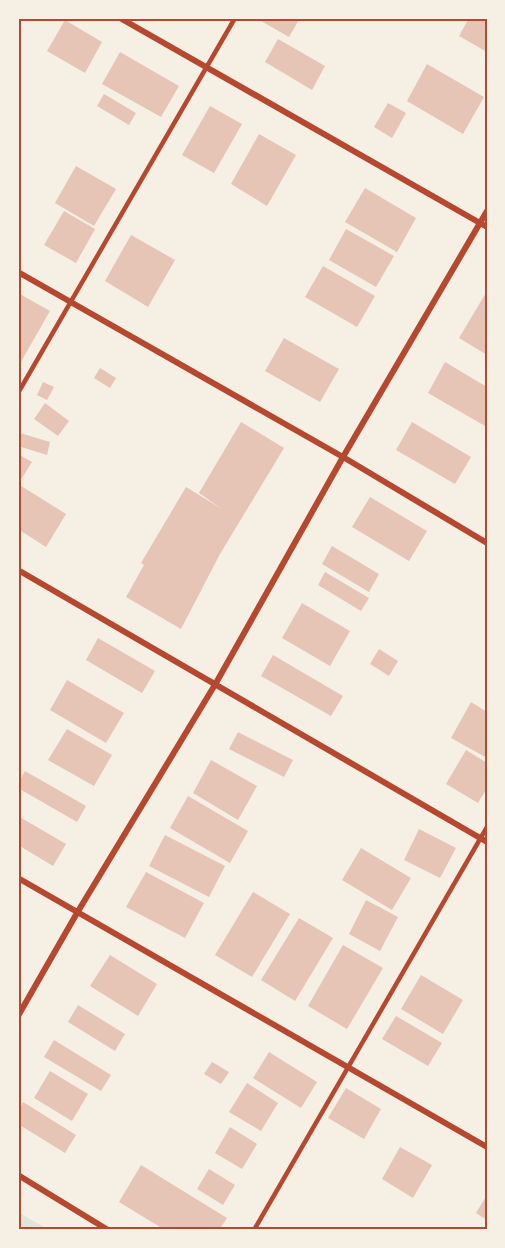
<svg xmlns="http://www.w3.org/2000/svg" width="505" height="1248" font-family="'Fira Sans',sans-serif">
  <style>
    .green { fill: #e2e4dc }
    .building { fill: #e6c5b7 }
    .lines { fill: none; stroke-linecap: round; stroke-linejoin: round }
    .service { stroke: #b5482f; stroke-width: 4.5 }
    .minor { stroke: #b5482f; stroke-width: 6 }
    .neatline { fill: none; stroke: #b5482f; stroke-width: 2 }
  </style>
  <rect width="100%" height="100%" fill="#f6efe4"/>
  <!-- green -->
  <path class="green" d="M18 1212 49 1230H18Z"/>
  <!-- building -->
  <path class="building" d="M256 18H300L289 37Z
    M469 18H487V52L459 36Z
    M65 20 102 42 85 73 47 51Z
    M278 39 325 66 312 90 265 62Z
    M120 52 179 86 161 117 102 84Z
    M427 64 484 97 463 134 407 101Z
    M104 94 136 113 129 125 97 106Z
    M388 103 406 113 392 138 374 127Z
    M210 106 242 124 214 173 182 155Z
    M259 134 296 155 267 206 231 184Z
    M76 166 116 189 94 226 55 203Z
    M365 188 416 218 397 252 345 222Z
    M64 211 95 229 76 263 44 245Z
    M346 229 394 256 376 287 329 260Z
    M131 235 175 260 148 307 105 281Z
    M323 266 375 296 357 327 305 297Z
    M487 291V355L459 338Z
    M18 293 50 311 18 367Z
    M284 338 339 369 320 402 265 371Z
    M445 362 487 387V422L485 426 428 393Z
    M100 368 116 378 110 388 94 378Z
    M43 382 54 387 47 400 37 395Z
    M45 403 69 421 58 436 34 419Z
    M241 422 284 448 220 554 181 629 126 597 144 565 141 563 186 487 222 509 199 493Z
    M412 422 471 457 455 484 396 450Z
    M20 433 50 442 47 455 18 446Z
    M18 454 32 462 22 478 18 476Z
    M18 484 66 514 46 547 18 529Z
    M370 497 427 531 409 561 352 527Z
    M332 546 379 574 369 592 322 564Z
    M325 572 369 598 361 611 318 585Z
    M302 603 350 631 330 666 282 638Z
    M98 638 155 671 142 693 86 660Z
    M379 649 398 661 389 676 370 664Z
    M273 655 343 696 331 716 261 676Z
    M67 680 124 713 106 743 50 710Z
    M471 702 487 712V758L451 738Z
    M67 729 112 755 94 786 48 760Z
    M238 732 293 760 284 777 229 749Z
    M466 750 487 763V788L478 803 446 784Z
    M211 760 257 786 238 820 193 793Z
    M25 771 86 806 77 822 18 788V783Z
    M188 796 248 831 230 863 170 828Z
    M18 816 66 844 53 866 18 845Z
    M419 829 456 848 440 878 404 860Z
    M165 835 225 866 209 897 149 866Z
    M361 848 411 878 392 910 342 880Z
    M146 872 204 903 185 938 126 907Z
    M253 892 290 914 252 977 215 955Z
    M366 900 398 917 380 951 349 934Z
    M299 918 333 938 295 1001 261 980Z
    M343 945 383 968 347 1029 308 1006Z
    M110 955 157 984 138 1016 90 986Z
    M421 975 463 1000 443 1034 401 1009Z
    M78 1005 125 1034 115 1051 68 1022Z
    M396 1016 442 1043 428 1066 382 1039Z
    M54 1040 111 1075 101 1091 44 1057Z
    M269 1052 317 1082 301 1108 253 1078Z
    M212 1062 229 1072 221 1084 204 1074Z
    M50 1071 88 1094 72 1121 34 1098Z
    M247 1083 278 1103 261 1131 229 1112Z
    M346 1088 381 1109 364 1139 328 1118Z
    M23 1102 76 1135 65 1153 18 1124V1111Z
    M230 1127 257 1144 242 1169 215 1153Z
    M400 1147 432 1165 413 1198 382 1179Z
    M141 1165 227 1218 219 1230H165L119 1202Z
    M209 1169 235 1185 223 1205 197 1189Z
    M487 1195V1220L476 1213Z"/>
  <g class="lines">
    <!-- service -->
    <path class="service" d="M18 393 235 18
      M254 1230 487 827"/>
    <!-- minor -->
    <path class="minor" d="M120 18 487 227
      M18 272 343 457 487 543
      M18 570 487 842
      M18 878 487 1147
      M18 1016 77 913 216 683 343 457 487 211
      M18 1175 108 1230"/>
  </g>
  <!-- border -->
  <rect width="505" height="1248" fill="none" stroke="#f6efe4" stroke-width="39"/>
  <rect x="20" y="20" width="466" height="1208" class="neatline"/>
</svg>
